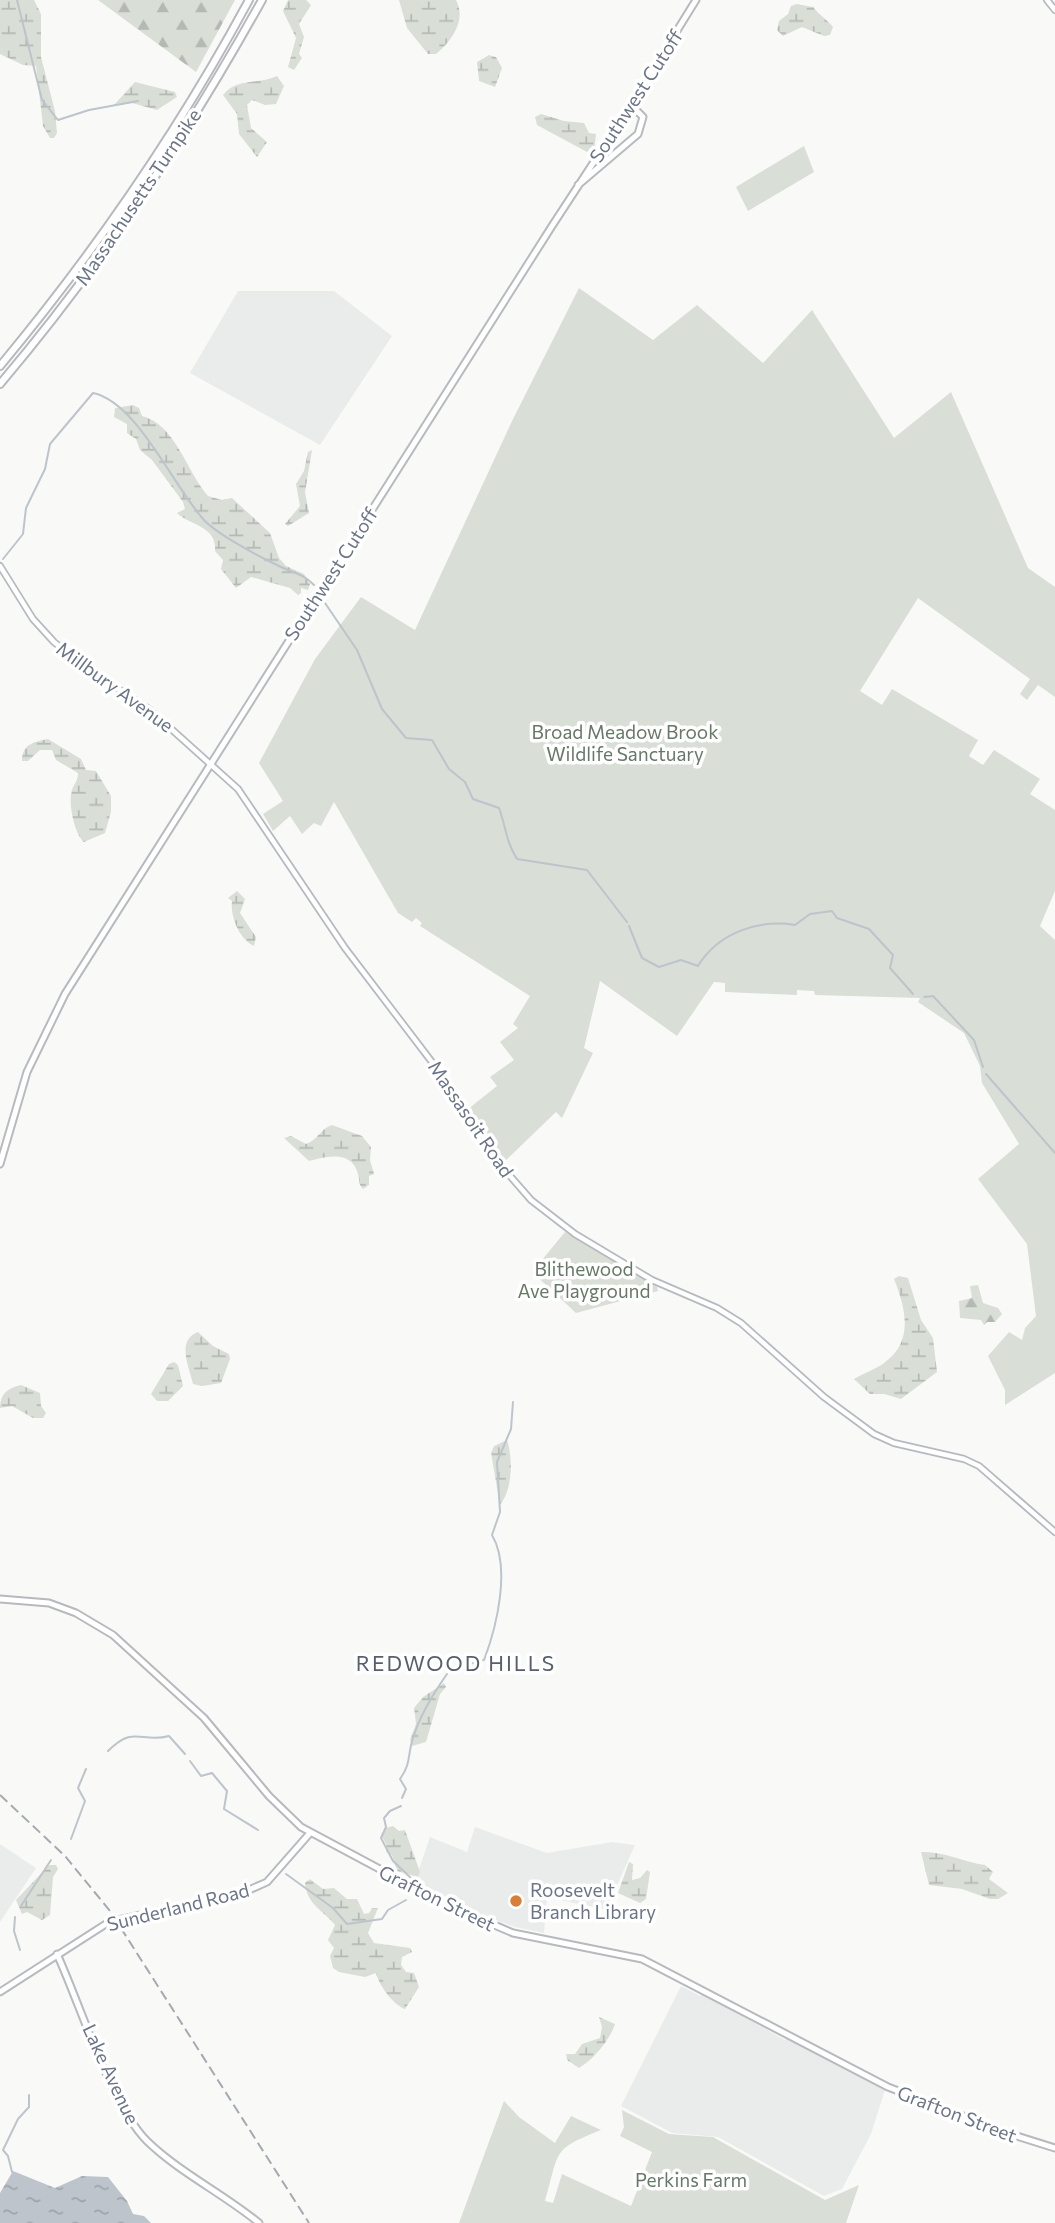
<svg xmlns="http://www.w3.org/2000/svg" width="1055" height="2223" font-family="Commissioner,sans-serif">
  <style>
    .built { fill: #eaebeb }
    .forest { fill: url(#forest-firs) }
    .wetland { fill: url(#wetland-marsh) }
    .park { fill: #d9ded7 }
    .water { fill: url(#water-ripples) }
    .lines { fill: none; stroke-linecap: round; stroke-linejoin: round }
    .stream { stroke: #bdc4cb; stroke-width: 2 }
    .secondary-casing { stroke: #b6bac0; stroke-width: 8 }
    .primary-casing { stroke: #b7babf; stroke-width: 9 }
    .trunk-casing { stroke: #b7b9be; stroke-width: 9 }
    .motorway-casing { stroke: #b7b9be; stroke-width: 10 }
    .secondary { stroke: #fff; stroke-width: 4.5 }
    .primary { stroke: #fff; stroke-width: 5 }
    .trunk { stroke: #fff; stroke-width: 5 }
    .motorway { stroke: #fff; stroke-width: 6 }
    .rail { stroke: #a5a9b0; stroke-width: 2; stroke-dasharray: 10 5; stroke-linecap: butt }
    .poi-dot { fill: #d77f3a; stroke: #fff; stroke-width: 2.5 }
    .labels { text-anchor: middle; stroke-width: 7; stroke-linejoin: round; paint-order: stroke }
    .street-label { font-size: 19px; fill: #6b7587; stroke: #fff }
    .park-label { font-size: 19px; fill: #667966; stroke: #fff }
    .poi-label { font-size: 19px; fill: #6b7587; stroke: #fff; text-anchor: start }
    .neighbourhood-label { font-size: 21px; letter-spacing: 2px; fill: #585f6c; stroke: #fff }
  </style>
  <defs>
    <pattern id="forest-firs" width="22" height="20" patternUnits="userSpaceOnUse" patternTransform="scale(1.75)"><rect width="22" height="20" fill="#d9ded7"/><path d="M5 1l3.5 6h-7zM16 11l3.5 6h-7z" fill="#b4b9b4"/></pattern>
    <pattern id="wetland-marsh" width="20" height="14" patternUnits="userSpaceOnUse" patternTransform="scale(1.75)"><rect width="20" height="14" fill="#d9ded7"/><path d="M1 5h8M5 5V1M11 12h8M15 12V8" fill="none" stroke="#b4b9b4"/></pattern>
    <pattern id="water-ripples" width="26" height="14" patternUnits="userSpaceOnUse" patternTransform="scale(1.75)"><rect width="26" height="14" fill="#bdc4cb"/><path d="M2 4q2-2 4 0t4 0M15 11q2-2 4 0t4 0" fill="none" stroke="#9ea4aa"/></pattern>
  </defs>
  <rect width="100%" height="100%" fill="#f9faf8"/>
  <!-- built -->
  <path class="built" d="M238 291H334L392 336 320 445 190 373Z
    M475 1827 547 1853 612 1842 635 1845 606 1910 547 1897 544 1933 515 1927 475 1912 415 1881 430 1837 467 1852Z
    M0 1844 36 1868 0 1922Z
    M681 1986 700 1996 702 1993 785 2040 788 2036 885 2090 871 2134 842 2189 824 2196 718 2137 672 2133 621 2106Z"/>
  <!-- forest -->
  <path class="forest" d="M98 0H235L196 72Z
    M978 1285 983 1303 998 1308 1002 1314 995 1322H987L984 1325 981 1320 960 1318 959 1301 972 1298 970 1286Z"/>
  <!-- wetland -->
  <path class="wetland" d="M0 0H34L41 14V57L55 111 57 133 54 138H50L43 126 36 66 23 65 0 54Z
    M288 0H306L311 5 299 24 304 37 299 54 302 58 294 70 288 67 296 38 283 11Z
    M399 0H456C467 20 451 42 436 54H428L407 28Z
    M797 4 813 7C819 15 827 19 833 27L830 35 824 36 802 27 783 36 777 30 779 21 788 14 791 6Z
    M489 55 496 57 502 68 495 87 479 81 477 62Z
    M277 76 284 86 276 104 265 105 252 100 247 105 251 128 267 142 257 157 239 134 237 114 223 95C237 77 258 85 277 76Z
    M135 82 175 92 177 97 157 110 132 103 113 106Z
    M541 114 564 121 584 123 589 133 596 134 594 152H587L537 125 535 117Z
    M133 405 139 408 142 416C175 424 187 472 208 496L222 500 232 498 270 533 279 558 286 566 304 574 310 584 308 590 301 588V593L298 595 290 588 251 577 236 588 221 569 223 560 215 551C217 526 191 526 177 513L185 509 183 502 152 460 140 450 136 439 127 433V424L114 417 115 408Z
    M312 450 305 492 309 513 288 526 285 524 300 506 296 484 304 471 308 452Z
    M48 739 81 759 86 770 96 771 111 796V812L105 833 84 842C75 835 69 807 71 794 72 786 78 782 78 773L56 760 52 750H40L28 761H22C22 743 35 742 48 739Z
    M237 891 245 899 240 913 256 937 254 946C240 940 230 917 232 901L228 898Z
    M332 1125 362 1136 371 1147 370 1160 374 1174 369 1176V1185L363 1189C358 1184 360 1181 358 1174 352 1150 326 1156 309 1161L284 1138 291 1136 306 1144C318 1140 320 1129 332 1125Z
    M899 1276 908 1278 921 1320 933 1338 937 1372 901 1399 884 1394H870L854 1379C863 1373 875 1370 884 1363 914 1342 906 1309 894 1279Z
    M198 1332 213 1346 229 1354 230 1359 221 1383 202 1386 193 1384C189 1367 176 1340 198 1332Z
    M174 1362 178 1365 183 1386 168 1401H157L151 1394 169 1364Z
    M21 1385 40 1393 41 1406 46 1413 43 1418H33L12 1406 0 1408C0 1394 7 1388 21 1385Z
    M507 1440C513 1458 513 1489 500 1505L491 1453 494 1446Z
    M444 1683 446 1687 440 1694 426 1742 412 1746 410 1740 416 1724 414 1708 423 1697Z
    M393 1826 399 1831 405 1830 420 1872 418 1877 397 1871 392 1855 386 1852V1844L381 1835 386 1828Z
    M921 1852C945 1851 963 1862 985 1865L993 1872 989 1879 1008 1893 998 1899H990L962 1889 929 1885Z
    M629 1862 633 1864 632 1880 640 1878 647 1870 650 1872 646 1899 640 1903 618 1893Z
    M49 1865H56L58 1869 53 1877 50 1915 42 1920 27 1912 22 1914 16 1900Z
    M310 1879 323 1889 334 1888 347 1899H357L364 1914 369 1913 372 1908H378L368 1933 374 1943 410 1948 412 1952 402 1957 401 1965 406 1972 414 1973 419 1987 405 2009C392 2004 379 1985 376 1973L365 1977 339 1972 333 1968 330 1956 334 1948 328 1940 335 1925C323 1910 307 1905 305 1883Z
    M599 2017 615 2024C610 2040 593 2060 579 2068L567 2060 566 2054H575L582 2044 600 2038 602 2027Z"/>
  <!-- park -->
  <path class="park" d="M804 146 814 172 748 211 736 187Z
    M579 288 653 340 697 305 763 363 812 310 894 438 951 392 1028 568 1055 587V697L1038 685 1027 700 1020 694 1030 679 918 598 860 691 882 705 892 689 978 740 969 756 983 765 994 750 1040 779 1030 794 1055 810V891L1040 926 1055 940V1373L1005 1405V1390L988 1356 1009 1332 1022 1340 1025 1328 1036 1316 1027 1244 978 1179 1019 1144 982 1083 980 1066 964 1033 918 1002 920 998 815 995 814 991 797 990V995L725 992V983L714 982 677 1036 600 981 584 1048 593 1053 562 1118 556 1112 503 1163 468 1109 497 1086 490 1077 514 1060 500 1042 518 1028 513 1024 530 996 420 926 422 923 416 918 412 922 398 913 334 802 321 826 314 823 302 834 290 816 273 831 263 814 283 801 259 763 315 659 361 597 415 630 513 419Z
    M565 1232 657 1287 658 1291 576 1313 532 1272Z
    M504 2101 519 2117 555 2143 571 2116 601 2130C551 2150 560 2150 545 2201L553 2203 562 2174 631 2206 652 2152 620 2136 624 2127 622 2110 669 2134 713 2137 825 2200 859 2185 846 2223H459Z"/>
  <!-- water -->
  <path class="water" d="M13 2171 55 2188 82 2176 108 2177 127 2201 133 2214 144 2216 151 2223H0V2193Z"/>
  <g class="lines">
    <!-- stream -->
    <path class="stream" d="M17 0 42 100 58 120 89 110 138 101
      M3 559 23 534 26 508 45 469 50 444 93 393C137 402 173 486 204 520 217 534 258 556 277 565 290 572 303 573 314 585
      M325 603 357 650 382 709 406 738 432 740 449 769 465 782 473 799 499 808C506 827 506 842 517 859L587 870 627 922
      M629 926 642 958 659 967 681 960 698 966C718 933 758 919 795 925L810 914 832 911 837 918 869 929 893 955 890 968 913 994
      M924 997 933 996 974 1040 983 1067
      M986 1074 1055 1153
      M459 1667 484 1660C497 1626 511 1567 492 1535L500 1512 497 1462 511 1429 513 1402
      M108 1751C135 1724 141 1744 169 1736L185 1754
      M190 1761 201 1776 212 1773 227 1791 224 1809 258 1830
      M402 1798 406 1789 400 1779C412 1762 407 1755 413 1738 420 1715 433 1694 447 1674
      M401 1806 390 1811 384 1818 386 1827 381 1838 393 1861 412 1879
      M71 1839 85 1801 78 1788 86 1769
      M286 1874 333 1908 347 1924 382 1919 388 1910 406 1900
      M21 1906 51 1860
      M15 1917 14 1931 20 1950
      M12 2172 8 2156 3 2150 18 2119 29 2107V2095"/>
    <defs>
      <path id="secondary" d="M1047 0 1055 10
        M0 566 33 619 54 642 85 667 149 709 238 789 345 948 438 1070 483 1145 531 1200 575 1234 652 1280 717 1308 741 1323 824 1397 874 1434 894 1443 964 1459 979 1466 1055 1532"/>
      <path id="primary" d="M0 1164 27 1072 65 994 552 226 631 105 643 117 638 134 578 185
        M57 1954C80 2004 111 2105 147 2141 180 2173 224 2194 259 2223
        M0 1992 109 1922 242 1893 267 1882 310 1833"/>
      <path id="trunk" d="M631 105 696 0
        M0 1599 49 1603 76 1613 113 1635 204 1718 269 1796 301 1827 445 1904 513 1933 642 1959 888 2087 1004 2132 1055 2148"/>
      <path id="motorway" d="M0 366C94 253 179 130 249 0
        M0 384C100 266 187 135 262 0"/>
    </defs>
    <!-- secondary casing -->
    <use href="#secondary" class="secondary-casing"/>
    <!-- primary casing -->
    <use href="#primary" class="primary-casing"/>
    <!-- trunk casing -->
    <use href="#trunk" class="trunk-casing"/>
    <!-- motorway casing -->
    <use href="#motorway" class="motorway-casing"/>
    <!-- secondary -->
    <use href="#secondary" class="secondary"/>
    <!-- primary -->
    <use href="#primary" class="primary"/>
    <!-- trunk -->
    <use href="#trunk" class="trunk"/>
    <!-- motorway -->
    <use href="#motorway" class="motorway"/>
    <!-- rail -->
    <path class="rail" d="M0 1795 65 1856 110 1911 309 2223"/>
  </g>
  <!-- markers -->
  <circle class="poi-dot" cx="516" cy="1901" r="7"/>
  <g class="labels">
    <!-- street labels -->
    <g class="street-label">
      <text transform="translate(636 96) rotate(-57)" y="7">Southwest Cutoff</text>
      <text transform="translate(138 197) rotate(-56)" y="7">Massachusetts Turnpike</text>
      <text transform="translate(331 574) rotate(-57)" y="7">Southwest Cutoff</text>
      <text transform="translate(115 687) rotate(36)" y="7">Millbury Avenue</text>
      <text transform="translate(471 1119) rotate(56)" y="7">Massasoit Road</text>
      <text transform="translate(437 1898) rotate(26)" y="7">Grafton Street</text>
      <text transform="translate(178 1907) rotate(-14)" y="7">Sunderland Road</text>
      <text transform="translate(111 2074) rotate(65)" y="7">Lake Avenue</text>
      <text transform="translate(957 2114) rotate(21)" y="7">Grafton Street</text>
    </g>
    <!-- park labels -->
    <g class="park-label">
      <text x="625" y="739">Broad Meadow Brook<tspan x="625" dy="22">Wildlife Sanctuary</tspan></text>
      <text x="584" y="1276">Blithewood<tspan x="584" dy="22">Ave Playground</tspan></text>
      <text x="691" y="2187">Perkins Farm</text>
    </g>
    <!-- poi labels -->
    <g class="poi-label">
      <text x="530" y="1897">Roosevelt<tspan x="530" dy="22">Branch Library</tspan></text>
    </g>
    <!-- neighbourhood labels -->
    <g class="neighbourhood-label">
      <text x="456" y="1671">REDWOOD HILLS</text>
    </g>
  </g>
</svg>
